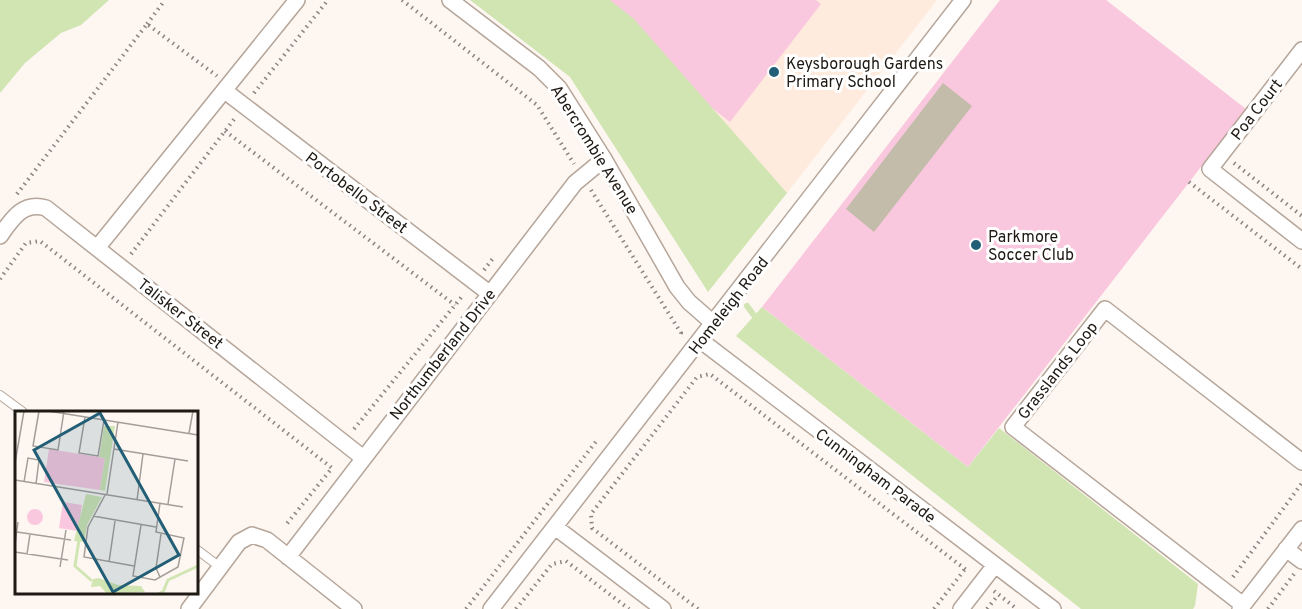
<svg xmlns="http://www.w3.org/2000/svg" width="1302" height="609" font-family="Overpass,sans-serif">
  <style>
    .built { fill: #ffebdd }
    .green { fill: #fac8de }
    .water { fill: #d1e5b3 }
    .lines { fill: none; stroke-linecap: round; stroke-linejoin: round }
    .stream { stroke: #d1e5b3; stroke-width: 6 }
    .building { fill: #c3bcaa }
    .lane-casing { stroke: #b6a599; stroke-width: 10 }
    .street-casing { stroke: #b6a599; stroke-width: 18 }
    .path { stroke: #8b847f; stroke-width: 4; stroke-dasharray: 1.5 4.5; stroke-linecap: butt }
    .lane { stroke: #fff; stroke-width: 8 }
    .street { stroke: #fff; stroke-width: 15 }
    .poi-dot { fill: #225f76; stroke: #fff; stroke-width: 2 }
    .labels { text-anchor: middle; stroke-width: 6; stroke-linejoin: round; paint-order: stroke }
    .poi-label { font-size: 16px; fill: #1f1914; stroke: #fff; text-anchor: start }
    .street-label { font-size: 16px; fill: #1f1914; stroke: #fff }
    .inset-river { fill: none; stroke: #d1e5b3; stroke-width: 3 }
    .inset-road { fill: none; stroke: #a49e99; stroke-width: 1.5 }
    .view { fill: #225f76; fill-opacity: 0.15; stroke: #225f76; stroke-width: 3 }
    .inset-edge { fill: none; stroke: #1f1914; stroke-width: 3 }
  </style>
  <rect width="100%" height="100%" fill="#fdf6f1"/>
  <!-- built -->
  <path class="built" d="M610 0H937L787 193 700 124Z"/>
  <!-- green -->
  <path class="green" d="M573 0H816L821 4 730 122Z
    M1000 0H1106L1246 109 968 467 762 307Z"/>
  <!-- water -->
  <path class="water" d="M0 0H109L81 25 61 33 25 63 0 93Z
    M470 0H610L634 19 787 193 708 292 570 77Z
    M762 307 968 467 999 428 1198 584 1195 606 1193 609H1081L736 336Z"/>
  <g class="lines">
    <!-- stream -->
    <path class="stream" d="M747 306 759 322"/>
  </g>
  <!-- building -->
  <path class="building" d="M943 83 972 106 874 232 846 209Z"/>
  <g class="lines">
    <defs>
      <path id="lane" d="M0 395 23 412
        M196 549 220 567"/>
      <path id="street" d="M450 0 539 68 559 88 604 159 677 287 689 302 713 323
        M1302 50 1210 169 1302 241
        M225 91 489 293
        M0 236C12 219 23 201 46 208L362 457
        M97 248 297 0
        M700 340 1053 609
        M555 527 663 609
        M1286 549 1302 561
        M288 557 575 183 604 159
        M1243 605 1013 427 1105 309 1302 462
        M189 609 239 542 252 535 267 540 354 609
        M491 609 963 0
        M961 609 995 565
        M1240 609 1302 529"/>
    </defs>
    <!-- lane casing -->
    <use href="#lane" class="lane-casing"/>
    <!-- street casing -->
    <use href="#street" class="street-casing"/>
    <!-- path -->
    <path class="path" d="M402 0 537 105 574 164
      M147 24 165 0
      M254 93 328 0
      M225 131 455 305
      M1234 163 1302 216
      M1189 182 1302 269
      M591 190 681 333 678 336
      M17 194 147 24 217 76
      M131 254 235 118
      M484 270 494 257
      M0 279 26 243 40 241 332 468 285 526
      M354 429 464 294
      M1233 577 1302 483
      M994 591 1017 609
      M466 609 598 439
      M516 609 552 564 566 561 629 609
      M698 609 592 528 591 514 697 377 710 374 969 572
      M934 609 965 569
      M987 609 998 595
      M1268 609 1294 574"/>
    <!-- lane -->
    <use href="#lane" class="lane"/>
    <!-- street -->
    <use href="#street" class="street"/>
  </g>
  <!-- markers -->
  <g class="poi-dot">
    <circle cx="774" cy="72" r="6"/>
    <circle cx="976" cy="245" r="6"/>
  </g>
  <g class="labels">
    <!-- poi labels -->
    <g class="poi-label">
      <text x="786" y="69">Keysborough Gardens<tspan x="786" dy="18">Primary School</tspan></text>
      <text x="988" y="242">Parkmore<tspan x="988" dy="18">Soccer Club</tspan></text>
    </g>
    <!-- street labels -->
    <g class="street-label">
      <text transform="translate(1256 109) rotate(-52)" y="6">Poa Court</text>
      <text transform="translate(595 149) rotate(58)" y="6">Abercrombie Avenue</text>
      <text transform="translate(357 192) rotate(37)" y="6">Portobello Street</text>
      <text transform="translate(728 305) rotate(-52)" y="6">Homeleigh Road</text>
      <text transform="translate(181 313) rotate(38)" y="6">Talisker Street</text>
      <text transform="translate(442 354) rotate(-52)" y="6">Northumberland Drive</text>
      <text transform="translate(1057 370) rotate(-52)" y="6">Grasslands Loop</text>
      <text transform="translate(876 475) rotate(37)" y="6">Cunningham Parade</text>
    </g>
  </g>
  <!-- overview -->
  <g transform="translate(15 411)">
    <rect width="183" height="183" fill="#fdf6f1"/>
    <path d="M34 38 90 47 85 79 29 71ZM48 91 67 94 63 120 44 117ZM12 106a8 8 0 1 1 16 0a8 8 0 1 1-16 0Z" fill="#fac8de"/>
    <path d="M89 15H100L90 80 85 79 90 47 84 46ZM71 83 87 86 72 114 69 131 59 130ZM84 167 103 174 126 175 130 181 92 183 85 175 76 176 78 168Z" fill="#d1e5b3"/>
    <path class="inset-river" d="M64 129 60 155 77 170M143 183 148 181 153 169 183 155"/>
    <path class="inset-road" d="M24 0 18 35 43 39 49 0M33 0 183 24M70 6 64 42 83 45 89 9M174 22 178 0M99 38 173 50M0 52 9 0M0 69 168 96M9 71 13 47 24 49 21 73M92 83 103 11M90 84 73 116 69 146 119 155M122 89 128 43M153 93 160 48M78 105 141 116M126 114 118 165 140 169 163 156 169 127 141 121 145 92M2 121 56 129M0 133 3 111M0 141 53 149M12 143 15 123M94 151 100 110M45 156 51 119M145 166 141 157 146 123"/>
    <path class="view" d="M85 2 164 144 98 181 19 39Z"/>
    <rect width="183" height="183" class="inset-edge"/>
  </g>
</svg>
